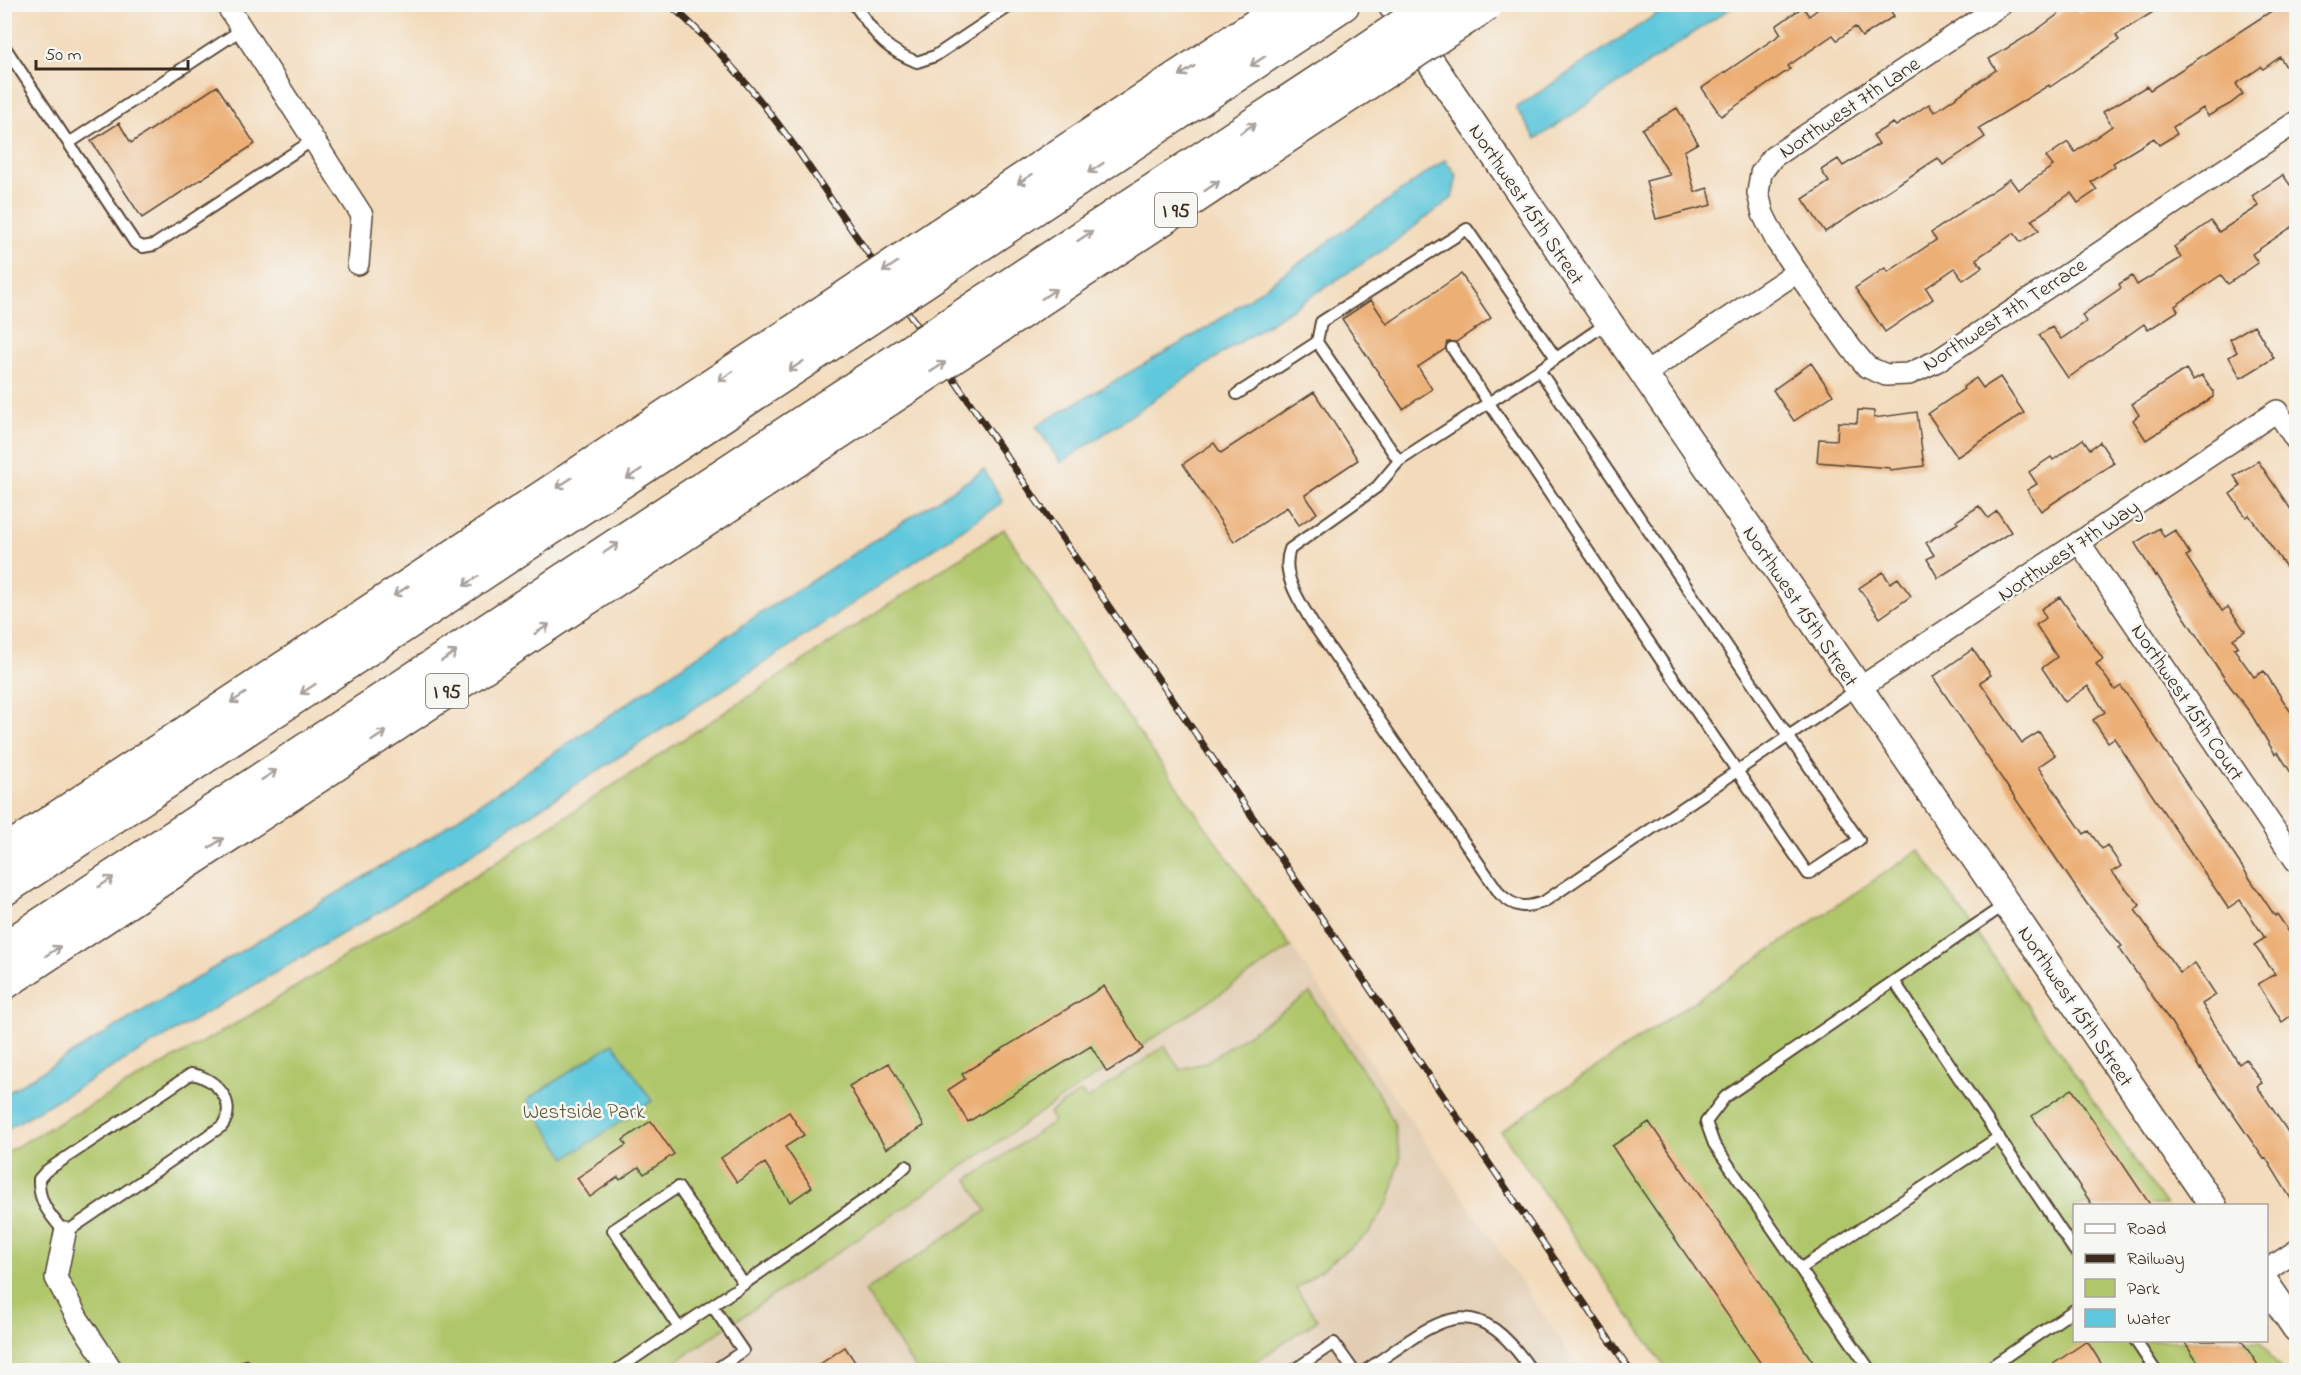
<svg xmlns="http://www.w3.org/2000/svg" width="2301" height="1375" font-family="'Indie Flower',sans-serif">
  <style>
    .built { fill: #e2cdb2 }
    .green { fill: #b0c66a; stroke: #767844; stroke-width: 1.5 }
    .water { fill: #60c8dc; stroke: #4e797d; stroke-width: 1.5 }
    .building { fill: #ecaf76 }
    .lines { fill: none; stroke-linecap: round; stroke-linejoin: round }
    .service-casing { stroke: #574435; stroke-width: 14 }
    .minor-casing { stroke: #574435; stroke-width: 24 }
    .tertiary-casing { stroke: #574435; stroke-width: 30 }
    .motorway-casing { stroke: #574435; stroke-width: 36 }
    .service { stroke: #fff; stroke-width: 10 }
    .minor { stroke: #fff; stroke-width: 21 }
    .tertiary { stroke: #fff; stroke-width: 27 }
    .motorway { stroke: #fff; stroke-width: 33 }
    .rail-casing { stroke: #3b2a1e; stroke-width: 7 }
    .rail { stroke: #f6f6f2; stroke-width: 4.5; stroke-dasharray: 14; stroke-linecap: butt }
    .motorway-bridge-casing { stroke: #574435; stroke-width: 36; stroke-linecap: butt }
    .motorway-bridge { stroke: #fff; stroke-width: 33 }
    .oneway { stroke: #a79f9a }
    .labels { text-anchor: middle; stroke-width: 5; stroke-linejoin: round; paint-order: stroke }
    .shield { fill: #f6f6f2; stroke: #73675e; stroke-width: 1.5 }
    .shield-label { font-size: 20px; font-weight: bold; fill: #3b2a1e }
    .street-label { font-size: 21px; fill: #3b2a1e; stroke: #f6f6f2 }
    .park-label { font-size: 21px; fill: #5e5935; stroke: #f6f6f2 }
  </style>
  <rect width="100%" height="100%" fill="#f6f6f2"/>
  <filter id="ink" filterUnits="userSpaceOnUse"><feTurbulence type="fractalNoise" baseFrequency=".0167" numOctaves="2"/><feDisplacementMap in="SourceGraphic" scale="12" xChannelSelector="R" yChannelSelector="G"/><feConvolveMatrix kernelMatrix="1 2 1 2 8 2 1 2 1" color-interpolation-filters="sRGB"/></filter>
  <filter id="wash" filterUnits="userSpaceOnUse"><feTurbulence type="fractalNoise" baseFrequency=".008" numOctaves="4" result="noise"/><feDisplacementMap in="SourceGraphic" scale="24" xChannelSelector="R" yChannelSelector="G"/><feGaussianBlur stdDeviation="1.35" result="paint"/><feColorMatrix in="noise" values="0 0 0 0 0 0 0 0 0 0 0 0 0 0 0 0 0 1.4 0 .05"/><feComposite in="paint" operator="in"/></filter>
  <g filter="url(#wash)">
    <rect width="100%" height="100%" fill="#f3daba"/>
    <!-- built -->
    <path class="built" d="M1292 947 1581 1370H663Z"/>
    <!-- green -->
    <path class="green" d="M1004 529 1104 683 1291 947 1046 1109 912 1202 663 1370H5V1153L244 1019 484 870Z
      M1919 850 2166 1205 2074 1206V1340L2260 1341 2281 1370H1667L1501 1131Z
      M1310 993 1379 1094 1394 1123 1400 1158 1390 1200 1369 1233 1296 1289 1318 1320 1243 1370H916L865 1291 986 1211 968 1180 1054 1121 1049 1113 1081 1092 1087 1099 1165 1046 1180 1070 1206 1062Z"/>
    <!-- water -->
    <path class="water" d="M1670 5H1735L1536 139 1516 108Z
      M1445 160 1457 176 1452 198 1385 249 1223 353 1061 463 1036 426 1207 328Z
      M984 470 1003 502 784 650 383 910 5 1130V1094L430 837 758 615Z
      M613 1043 652 1101 566 1158 527 1100Z"/>
    <g id="blocks">
      <!-- building -->
      <path class="building" d="M1825 4H1886L1894 16 1862 37 1855 27 1837 40 1833 35 1788 66 1790 69 1721 116 1702 88 1781 34 1776 26 1803 7 1809 16Z
        M2072 4 2079 13 2092 4H2166L2116 35 2119 40 2050 87 2049 85 1979 128 1985 137 1943 165 1938 158 1825 232 1803 199 1829 182 1821 170 1838 159 1843 166 1879 144 1873 135 1893 123 1896 126 1929 104 1934 112 1996 70 1989 59 2034 32Z
        M2282 4H2296V60L2286 67 2280 57 2263 69 2261 67 2236 84 2243 94 2230 104 2208 116 2203 108 2173 127 2177 134 2159 145 2154 138 2113 163 2115 166 2091 182 2097 190 2078 203 2071 193 2032 220 2039 230 2021 242 2014 233 1976 259 1982 267 1963 280 1955 268 1926 288 1933 299 1885 332 1855 288 1885 268 1888 272 1936 240 1931 233 2010 179 2018 190 2053 166 2046 157 2068 142 2075 152 2112 126 2103 112 2147 86 2150 90Z
        M217 86 255 144 142 218 91 141 119 123 131 143Z
        M1677 108 1698 143 1684 151 1695 192 1708 188 1712 205 1656 219 1646 181 1670 175 1642 129Z
        M2283 175 2290 185 2296 180V224L2252 254 2258 263 2228 284 2221 275 2175 306 2178 311 2148 330 2144 324 2068 378 2039 335 2052 327 2061 339 2086 322 2082 315 2121 288 2119 284 2132 276 2137 285 2181 258 2174 247 2211 221 2219 232 2259 206 2252 196Z
        M1461 274 1491 318 1456 342H1447L1445 349 1418 367 1432 389 1403 409 1342 319 1371 300 1387 324Z
        M2254 325 2274 358 2241 378 2229 357 2237 352 2230 339Z
        M1811 363 1833 395 1794 421 1773 390Z
        M2186 369 2193 380 2202 375 2213 391V397L2146 440 2133 420 2139 415 2132 404Z
        M2000 377 2024 413 1957 457 1928 414 1964 389 1963 387 1976 378 1983 388Z
        M1314 392 1358 460 1305 495 1317 513 1299 525 1287 507 1234 542 1183 464 1214 443 1221 453Z
        M1858 410 1874 411V418L1917 412 1924 466 1890 470V468L1817 462 1819 439 1837 440 1838 422 1857 423Z
        M2083 439 2090 449 2100 442 2114 463 2041 511 2027 490 2037 484 2029 472 2051 457 2053 460Z
        M2258 461 2296 517V581L2249 515 2246 517 2230 494 2241 486 2234 476Z
        M1979 506 1988 518 1997 511 2011 532 1938 578 1927 559 1934 555 1926 543 1958 523 1956 521Z
        M2159 528 2164 537 2175 530 2190 554 2186 556 2222 611 2228 607 2245 631 2233 639 2238 646 2234 649 2254 677 2264 671 2296 720V728L2291 731 2296 741V781L2278 752 2275 754 2251 714 2227 682 2157 575 2155 576 2135 543Z
        M1883 572 1890 583 1898 578 1911 596 1880 618 1859 588Z
        M2060 597 2103 659 2096 664 2115 690 2121 686 2275 916 2277 914 2296 942V1012L2282 1022 2258 984 2275 974 2254 945 2265 938 2240 900 2228 908 2114 738 2108 742 2093 720 2105 712 2088 686 2065 702 2042 668 2057 657 2036 625 2046 618 2041 609Z
        M1973 649 1991 675 1980 682 2022 743 2039 732 2055 755 2038 767 2084 834 2089 831 2102 849 2107 845 2121 866 2112 872 2140 905 2135 910 2180 973 2195 963 2216 995 2202 1004 2239 1064 2246 1059 2262 1083 2257 1086 2296 1144V1207L2266 1158 2264 1159 2201 1068 2200 1069 2172 1024 2119 948 2122 946 2087 904 1933 677Z
        M1104 986 1143 1049 1107 1072 1091 1046 968 1122 948 1090 965 1079 962 1074Z
        M889 1063 924 1126 886 1149 849 1086Z
        M2072 1089 2093 1120 2151 1206H2093L2050 1142 2032 1116Z
        M789 1112 804 1135 785 1147 812 1187 790 1202 765 1163 737 1182 721 1158Z
        M651 1121 674 1154 644 1174 639 1167 620 1180 618 1177 590 1197 577 1178 626 1145 623 1140Z
        M1649 1122 1734 1245 1819 1371H1766L1629 1172 1612 1146Z
        M2087 1341 2106 1371H2043Z
        M2184 1341H2242L2262 1371H2204Z
        M845 1347 861 1371H810Z"/>
    </g>
  </g>
  <g filter="url(#ink)">
    <use href="#blocks" fill-opacity="0" stroke="#574435" stroke-width="1.5"/>
    <g class="lines">
      <defs>
        <path id="service" d="M854 4C877 35 880 47 917 62L935 56 1013 4
          M4 46 135 243 143 247 154 245 313 140
          M69 143 241 30
          M1317 342 1321 322 1467 229 1556 358
          M1452 348 1663 663 1808 874 1859 840 1539 370 1607 323
          M1237 394 1317 342 1399 461 1539 370
          M1399 461 1377 487 1290 549C1280 574 1300 602 1313 624L1500 894C1515 908 1526 909 1545 901L1858 689
          M1894 981 2074 1250
          M191 1074C215 1077 239 1103 222 1126L65 1233C51 1216 38 1203 39 1179L46 1171Z
          M678 1187 744 1284 679 1328 613 1230Z
          M1800 1269 1999 1137
          M744 1284 884 1186 906 1166
          M713 1307 743 1351 715 1370
          M2135 1340 2155 1370
          M239 1370 246 1366 250 1370
          M617 1370 679 1328
          M1294 1370 1334 1343 1353 1370
          M1366 1370C1435 1324 1471 1281 1531 1370
          M1870 1370 1714 1144 1706 1122 1725 1097 2006 904
          M1986 1370 2074 1310"/>
        <path id="minor" d="M226 4 362 215 358 264
          M2002 4 1773 157 1761 173 1758 193 1763 214 1777 242 1797 272 1851 348 1867 367 1886 375 1909 374 1937 361 2296 122
          M1643 375 1797 272
          M2079 542 2296 861
          M1858 689 2277 411 2296 440
          M65 1233 56 1278 78 1319 112 1370
          M2266 1271 2296 1251"/>
        <path id="tertiary" d="M1391 4 2213 1206
          M2266 1284 2296 1328"/>
        <path id="motorway" d="M939 235 1289 4
          M955 261 1343 4
          M984 302 1335 71
          M1000 326 1352 93
          M4 853 828 309
          M4 889 845 334
          M4 949 873 376
          M4 983 889 399"/>
      </defs>
      <!-- service casing -->
      <use href="#service" class="service-casing"/>
      <!-- minor casing -->
      <use href="#minor" class="minor-casing"/>
      <!-- tertiary casing -->
      <use href="#tertiary" class="tertiary-casing"/>
      <!-- motorway casing -->
      <use href="#motorway" class="motorway-casing"/>
      <!-- service -->
      <use href="#service" class="service"/>
      <!-- minor -->
      <use href="#minor" class="minor"/>
      <!-- tertiary -->
      <use href="#tertiary" class="tertiary"/>
      <!-- motorway -->
      <use href="#motorway" class="motorway"/>
      <defs>
        <path id="rail" d="M669 4C718 46 758 96 796 148L1630 1370"/>
      </defs>
      <!-- rail casing -->
      <use href="#rail" class="rail-casing"/>
      <!-- rail -->
      <use href="#rail" class="rail"/>
      <defs>
        <path id="motorway-bridge" d="M1335 71 1434 4
          M1352 93 1487 4
          M828 309 939 235
          M845 334 955 261
          M873 376 984 302
          M889 399 1000 326"/>
      </defs>
      <!-- motorway-bridge casing -->
      <use href="#motorway-bridge" class="motorway-bridge-casing"/>
      <!-- motorway-bridge -->
      <use href="#motorway-bridge" class="motorway-bridge"/>
    </g>
    <!-- one-way arrows -->
    <defs><path id="oneway-shaft" d="M-6 0H5M1.5-3L5.5 0L1.5 3" fill="none" stroke-width="1.6" stroke-linecap="round" stroke-linejoin="round" transform="scale(1.5)"/></defs>
    <g class="oneway">
      <use href="#oneway-shaft" transform="translate(1258 61) rotate(147)"/>
      <use href="#oneway-shaft" transform="translate(1187 71) rotate(147)"/>
      <use href="#oneway-shaft" transform="translate(1248 128) rotate(-33)"/>
      <use href="#oneway-shaft" transform="translate(1096 168) rotate(147)"/>
      <use href="#oneway-shaft" transform="translate(1025 179) rotate(147)"/>
      <use href="#oneway-shaft" transform="translate(1212 186) rotate(-34)"/>
      <use href="#oneway-shaft" transform="translate(1085 236) rotate(-33)"/>
      <use href="#oneway-shaft" transform="translate(890 267) rotate(146)"/>
      <use href="#oneway-shaft" transform="translate(1049 294) rotate(-34)"/>
      <use href="#oneway-shaft" transform="translate(796 366) rotate(147)"/>
      <use href="#oneway-shaft" transform="translate(938 367) rotate(-33)"/>
      <use href="#oneway-shaft" transform="translate(726 376) rotate(147)"/>
      <use href="#oneway-shaft" transform="translate(634 474) rotate(147)"/>
      <use href="#oneway-shaft" transform="translate(564 483) rotate(147)"/>
      <use href="#oneway-shaft" transform="translate(611 548) rotate(-33)"/>
      <use href="#oneway-shaft" transform="translate(471 581) rotate(147)"/>
      <use href="#oneway-shaft" transform="translate(401 591) rotate(147)"/>
      <use href="#oneway-shaft" transform="translate(542 629) rotate(-33)"/>
      <use href="#oneway-shaft" transform="translate(449 656) rotate(-33)"/>
      <use href="#oneway-shaft" transform="translate(308 689) rotate(147)"/>
      <use href="#oneway-shaft" transform="translate(238 698) rotate(147)"/>
      <use href="#oneway-shaft" transform="translate(379 736) rotate(-33)"/>
      <use href="#oneway-shaft" transform="translate(269 775) rotate(-33)"/>
      <use href="#oneway-shaft" transform="translate(216 843) rotate(-33)"/>
      <use href="#oneway-shaft" transform="translate(106 882) rotate(-33)"/>
      <use href="#oneway-shaft" transform="translate(53 951) rotate(-33)"/>
    </g>
  </g>
  <g class="labels">
    <!-- shield labels -->
    <g class="shield">
      <rect x="1155" y="193" width="42" height="34" rx="4.5"/>
      <rect x="426" y="674" width="42" height="34" rx="4.5"/>
    </g>
    <g class="shield-label">
      <text x="1176" y="217">I 95</text>
      <text x="447" y="698">I 95</text>
    </g>
    <!-- street labels -->
    <g class="street-label">
      <text transform="translate(1849 107) rotate(-34)" y="7">Northwest 7th Lane</text>
      <text transform="translate(1527 204) rotate(56)" y="7">Northwest 15th Street</text>
      <text transform="translate(2004 314) rotate(-33)" y="7">Northwest 7th Terrace</text>
      <text transform="translate(2068 550) rotate(-34)" y="7">Northwest 7th Way</text>
      <text transform="translate(1801 606) rotate(56)" y="7">Northwest 15th Street</text>
      <text transform="translate(2188 702) rotate(56)" y="7">Northwest 15th Court</text>
      <text transform="translate(2076 1006) rotate(56)" y="7">Northwest 15th Street</text>
    </g>
    <!-- park labels -->
    <g class="park-label">
      <text x="584" y="1118">Westside Park</text>
    </g>
  </g>
  <!-- margin -->
  <rect width="2301" height="1375" fill="none" stroke="#f6f6f2" stroke-width="24"/>
  <!-- legend -->
  <rect x="2073" y="1204" width="195" height="138" fill="#f6f6f2" stroke="#aba49d" stroke-width="1.5"/>
  <rect x="2085" y="1224" width="30" height="9" fill="#ffffff" stroke="#aba49d" stroke-width="1.5"/>
  <text x="2127" y="1234" font-size="18" fill="#3b2a1e">Road</text>
  <rect x="2085" y="1254" width="30" height="9" fill="#3b2a1e" stroke="#aba49d" stroke-width="1.5"/>
  <text x="2127" y="1264" font-size="18" fill="#3b2a1e">Railway</text>
  <rect x="2085" y="1279" width="30" height="18" fill="#b0c66a" stroke="#aba49d" stroke-width="1.5"/>
  <text x="2127" y="1294" font-size="18" fill="#3b2a1e">Park</text>
  <rect x="2085" y="1309" width="30" height="18" fill="#60c8dc" stroke="#aba49d" stroke-width="1.5"/>
  <text x="2127" y="1324" font-size="18" fill="#3b2a1e">Water</text>
  <!-- scale -->
  <path d="M36 60v9h152v-9" fill="none" stroke="#3b2a1e" stroke-width="3"/>
  <text x="45" y="60" font-size="18" fill="#3b2a1e" stroke="#f6f6f2" stroke-width="4.5" paint-order="stroke">50 m</text>
</svg>
